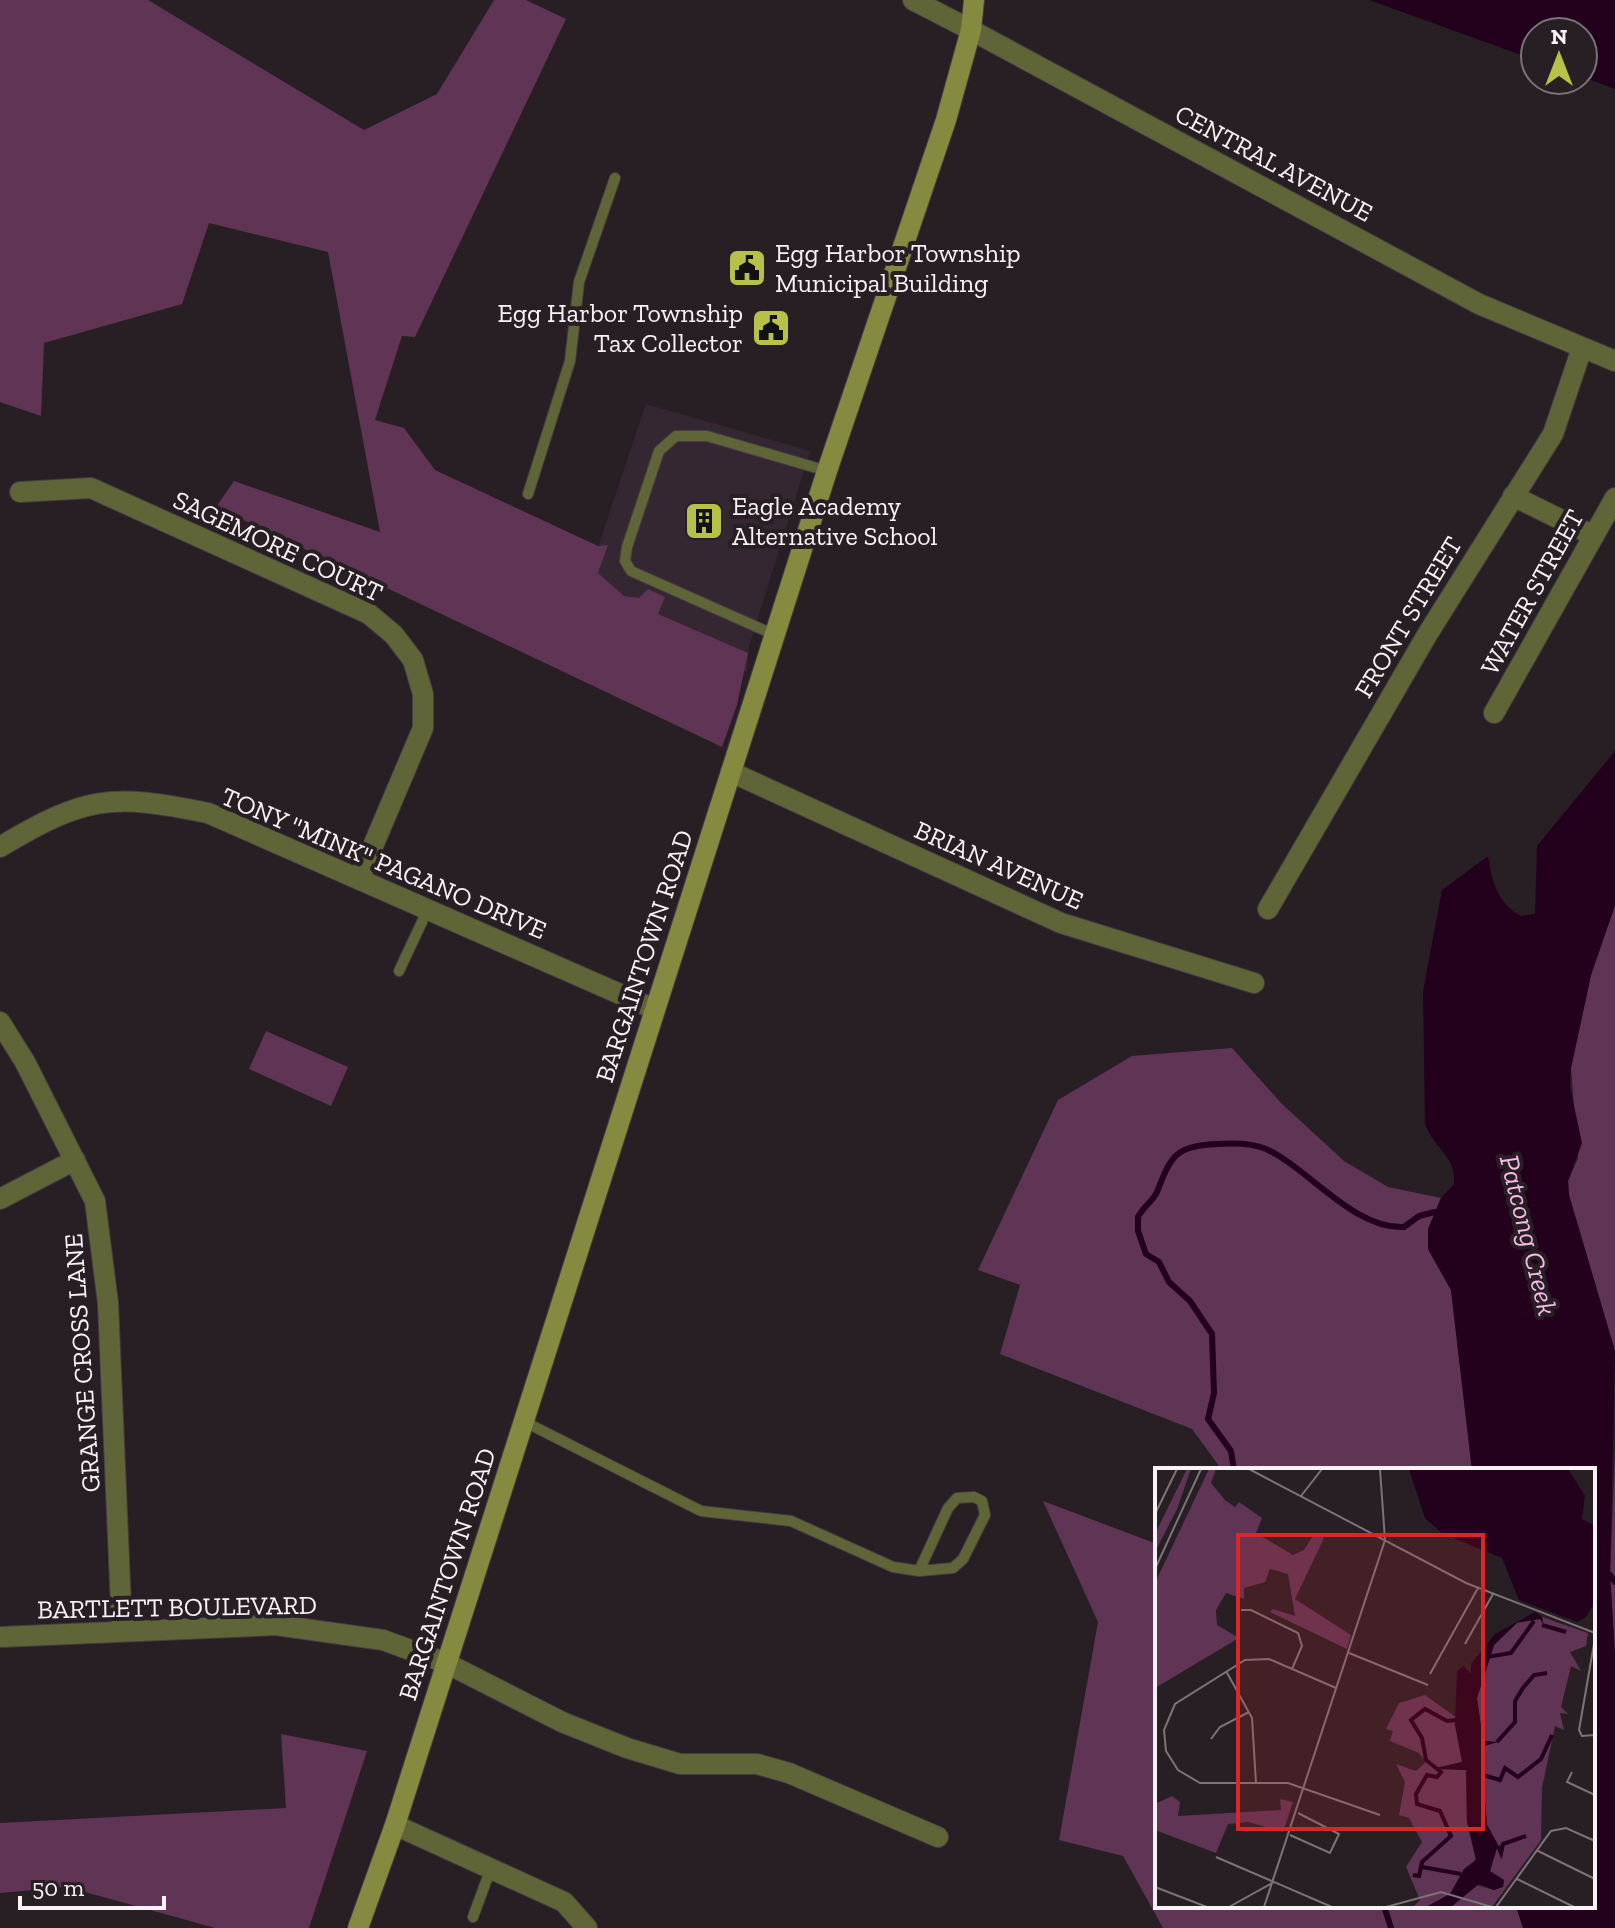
<svg xmlns="http://www.w3.org/2000/svg" width="1615" height="1928" font-family="'Zilla Slab',serif">
  <style>
    .built { fill: #352731 }
    .green { fill: #5f3454 }
    .water { fill: #23001c }
    .lines { fill: none; stroke-linecap: round; stroke-linejoin: round }
    .stream { stroke: #23001c; stroke-width: 6 }
    .service-casing { stroke: #453d42; stroke-width: 12 }
    .minor-casing { stroke: #453d42; stroke-width: 22 }
    .tertiary-casing { stroke: #453d42; stroke-width: 22 }
    .secondary-casing { stroke: #453d42; stroke-width: 22 }
    .service { stroke: #606538; stroke-width: 10 }
    .minor { stroke: #606538; stroke-width: 20 }
    .tertiary { stroke: #606538; stroke-width: 20 }
    .secondary { stroke: #848a40; stroke-width: 20 }
    .labels { text-anchor: middle; stroke-width: 8; stroke-linejoin: round; paint-order: stroke }
    .street-label { font-size: 26px; fill: #f9f2f7; stroke: #281f25 }
    .poi-label { font-size: 26px; fill: #f9f2f7; stroke: #281f25; text-anchor: start }
    .water-label { font-size: 28px; font-style: italic; fill: #f7b9e6; stroke: #281f25 }
    .inset-river { fill: none; stroke: #23001c; stroke-width: 4 }
    .inset-road { fill: none; stroke: #7c7379; stroke-width: 2 }
    .view { fill: #d62828; fill-opacity: 0.15; stroke: #d62828; stroke-width: 4 }
    .inset-edge { fill: none; stroke: #f9f2f7; stroke-width: 4 }
  </style>
  <rect width="100%" height="100%" fill="#281f25"/>
  <!-- built -->
  <path class="built" d="M646 404 810 451 749 646 747 672 575 617Z"/>
  <!-- green -->
  <path class="green" d="M0 0H148L364 130 437 94 494 0H526L566 19 415 337 402 336 375 420 404 428 435 470 598 546 608 545 598 573 624 596 639 598 648 589 665 597 658 614 748 653 737 705 722 747 216 507 234 481 380 532 328 252 209 223 182 304 44 343 41 416 0 402Z
    M1615 906V1351L1569 1195 1568 1181 1578 1158 1571 1068 1591 975Z
    M266 1031 348 1067 331 1106 249 1069Z
    M1232 1048 1281 1103 1344 1161 1388 1187 1441 1198 1428 1229V1249L1451 1290 1472 1470H1222L1192 1429 1000 1354 1020 1285 978 1270 1058 1100 1132 1056Z
    M1615 1453V1655L1610 1575Z
    M1043 1501 1157 1544V1906H1516L1523 1928H1163L1123 1856 1059 1840 1098 1622Z
    M281 1734 367 1751 309 1928H215L67 1887 0 1893V1823L286 1808Z"/>
  <!-- water -->
  <path class="water" d="M1369 0H1615V89L1583 77V32H1535V60Z
    M1615 751V905L1591 975 1571 1068 1570 1087 1582 1143 1568 1181 1569 1195 1615 1351 1610 1575 1615 1655V1928H1523L1516 1906H1593V1470H1472L1451 1290 1428 1249V1229L1441 1198 1454 1184C1456 1155 1434 1149 1425 1124L1423 992 1442 890 1488 856C1492 881 1497 903 1521 916L1535 914 1537 846Z"/>
  <g class="lines">
    <!-- stream -->
    <path class="stream" d="M1234 1470 1231 1451 1208 1419 1214 1393 1212 1334 1190 1301 1169 1282 1159 1262 1146 1254 1138 1231V1217C1143 1207 1153 1201 1157 1192 1171 1156 1175 1146 1217 1144 1233 1143 1252 1143 1266 1149 1307 1167 1354 1230 1404 1227L1419 1216 1435 1212
      M1610 1575 1615 1582
      M1384 1906 1391 1928"/>
    <defs>
      <path id="service" d="M528 494 570 361 579 282 615 178
        M775 635 631 571 625 561 627 547 659 451 676 436H707L827 471
        M399 971 428 909
        M523 1421 701 1511 791 1521 893 1567 919 1571 953 1568 963 1559 985 1515 982 1501 974 1497 957 1498 948 1508 919 1571
        M473 1917 491 1868"/>
      <path id="minor" d="M913 0 971 30
        M20 492 91 488 369 614 394 635 413 660 423 694V728L359 879
        M1513 496 1594 536
        M1494 713 1615 498
        M731 772 1061 923 1254 983
        M0 847C85 796 111 793 208 813L654 1009
        M1268 909 1427 635 1553 434 1582 348
        M0 1022 25 1062 95 1201 108 1303 122 1630
        M0 1199 75 1160
        M0 1637 276 1625 383 1640 446 1663 562 1722 627 1748 680 1764H757L789 1773 938 1837
        M395 1825 564 1902 587 1928"/>
      <path id="tertiary" d="M971 30 1479 304 1615 361"/>
      <path id="secondary" d="M358 1928 395 1825 827 471 946 120 971 30 974 0"/>
    </defs>
    <!-- service casing -->
    <use href="#service" class="service-casing"/>
    <!-- minor casing -->
    <use href="#minor" class="minor-casing"/>
    <!-- tertiary casing -->
    <use href="#tertiary" class="tertiary-casing"/>
    <!-- secondary casing -->
    <use href="#secondary" class="secondary-casing"/>
    <!-- service -->
    <use href="#service" class="service"/>
    <!-- minor -->
    <use href="#minor" class="minor"/>
    <!-- tertiary -->
    <use href="#tertiary" class="tertiary"/>
    <!-- secondary -->
    <use href="#secondary" class="secondary"/>
  </g>
  <!-- icons -->
  <defs>
    <symbol id="civic-square" viewBox="-11 -11 22 22"><rect x="-9" y="-9" width="18" height="18" rx="4" fill="#b8c147" stroke="#281f25"/><path d="M-.6-6.5H3V-4.5H.6V-3L4-1V1h2V6H-6V1h2V-1L-.6-3ZM-1.2 2.5V6h2.4V2.5Z" fill="#111"/></symbol>
    <symbol id="building-square" viewBox="-11 -11 22 22"><rect x="-9" y="-9" width="18" height="18" rx="4" fill="#b8c147" stroke="#281f25"/><path d="M-4-6H4V6H1V3H-1V6H-4ZM-2.5-4.3h1.7v1.8h-1.7ZM.8-4.3h1.7v1.8H.8ZM-2.5-1h1.7V.8h-1.7ZM.8-1h1.7V.8H.8Z" fill="#111"/></symbol>
  </defs>
  <g fill-rule="evenodd">
    <use href="#civic-square" x="725" y="246" width="44" height="44"/>
    <use href="#civic-square" x="749" y="306" width="44" height="44"/>
    <use href="#building-square" x="682" y="499" width="44" height="44"/>
  </g>
  <g class="labels">
    <!-- street labels -->
    <g class="street-label">
      <text transform="translate(1274 163) rotate(28)" y="9">CENTRAL AVENUE</text>
      <text transform="translate(278 546) rotate(25)" y="9">SAGEMORE COURT</text>
      <text transform="translate(1532 592) rotate(-61)" y="9">WATER STREET</text>
      <text transform="translate(1408 617) rotate(-59)" y="9">FRONT STREET</text>
      <text transform="translate(384 863) rotate(23)" y="9">TONY "MINK" PAGANO DRIVE</text>
      <text transform="translate(999 865) rotate(24)" y="9">BRIAN AVENUE</text>
      <text transform="translate(644 956) rotate(-72)" y="9">BARGAINTOWN ROAD</text>
      <text transform="translate(82 1363) rotate(-94)" y="9">GRANGE CROSS LANE</text>
      <text transform="translate(447 1574) rotate(-72)" y="9">BARGAINTOWN ROAD</text>
      <text transform="translate(177 1607) rotate(-1)" y="9">BARTLETT BOULEVARD</text>
    </g>
    <!-- poi labels -->
    <g class="poi-label">
      <text x="775" y="262">Egg Harbor Township<tspan x="775" dy="30">Municipal Building</tspan></text>
      <text x="743" y="322" text-anchor="end">Egg Harbor Township<tspan x="743" dy="30">Tax Collector</tspan></text>
      <text x="732" y="515">Eagle Academy<tspan x="732" dy="30">Alternative School</tspan></text>
    </g>
    <!-- water labels -->
    <g class="water-label">
      <text transform="translate(1529 1235) rotate(76)" y="10">Patcong Creek</text>
    </g>
  </g>
  <!-- overview -->
  <g transform="translate(1155 1468)">
    <rect width="440" height="440" fill="#281f25"/>
    <path d="M32 1H36L22 41 0 84V66ZM54 1H61L56 15 70 32 80 39 84 34 107 50 101 65 138 87 149 82 159 66 169 70 140 131 196 167 192 181 115 144 118 141 140 148 133 106 115 101 110 114 89 120V131L71 125 61 142 62 157 84 170 0 220V115ZM387 149 433 165 431 178 415 184 426 203 416 198 406 239 413 246 405 245 409 262 400 258 387 320 386 372 337 439H296L321 417 339 422 349 416 335 403 342 375 332 357 328 312 329 277 343 274 328 273 322 230 339 177 361 155 386 151 388 156ZM270 227 302 250 307 294 279 300 311 302 312 354 322 389 295 426 271 439H258L265 432 251 399 267 374 254 350 244 347 250 314 241 296 261 303 271 294 264 285 235 273 238 263 231 261 244 235ZM17 328 25 334 23 348 126 342 125 331 138 334 128 364 93 354 73 356 61 385 0 362V336Z" fill="#5f3454"/>
    <path d="M254 1H413L430 28 427 51 440 58V134L431 149 422 154 364 132 347 90 288 66 270 50ZM380 144 387 149 388 156 385 151 363 154 339 177 322 230 328 273 343 274 329 278 328 312 332 357 343 377 335 403 349 412 348 419 339 422 324 416 296 439H271L295 426 309 401 321 392 312 354 311 302 278 301 307 294 300 257 302 203 309 198 316 206V196L340 166Z" fill="#23001c"/>
    <path class="inset-river" d="M387 157 411 164M332 189 356 185 379 153M342 274 360 254V233L368 220 379 207 392 205M328 307 345 312 350 300 363 309 386 291 397 267M343 378 346 385 348 376 371 368M267 399 306 406M258 407 264 408 267 394 296 368 285 343 262 336 261 326 272 307 282 309 286 304 271 292 267 270 256 252 270 241 292 253 301 252"/>
    <path class="inset-road" d="M94 1 311 115 440 165M146 28 167 1M0 46 22 1M0 101 46 1M86 142H96L143 165 147 178 137 201M440 170 424 262 427 268 440 267M310 176 338 126M194 185 273 217M71 203 97 250 101 315M275 206 323 120M181 220 114 191 90 192 20 236 9 262 11 283 23 302 45 315H133L225 347M56 271 65 259 94 244M417 304 412 314 440 327M135 367 175 385 184 366 143 345M381 382 440 411M61 389 177 439M362 411 419 439M0 419 52 439M74 439 119 414M109 439 230 72 225 1M231 439 286 424 337 439M341 439 396 363 411 360 440 373"/>
    <path class="view" d="M83 67H328V361H83Z"/>
    <rect width="440" height="440" class="inset-edge"/>
  </g>
  <!-- north arrow -->
  <g transform="translate(1559 56)"><circle r="38" fill="#281f25" stroke="#7c7379" stroke-width="2"/>
  <path d="M0-6L14 30L0 20L-14 30Z" fill="#b8c147"/>
  <text y="-12" font-size="22" font-weight="bold" text-anchor="middle" fill="#f9f2f7">N</text>
  </g>
  <!-- scale -->
  <path d="M20 1896v12h144v-12" fill="none" stroke="#f9f2f7" stroke-width="4"/>
  <text x="32" y="1896" font-size="24" fill="#f9f2f7" stroke="#281f25" stroke-width="6" paint-order="stroke">50 m</text>
</svg>
